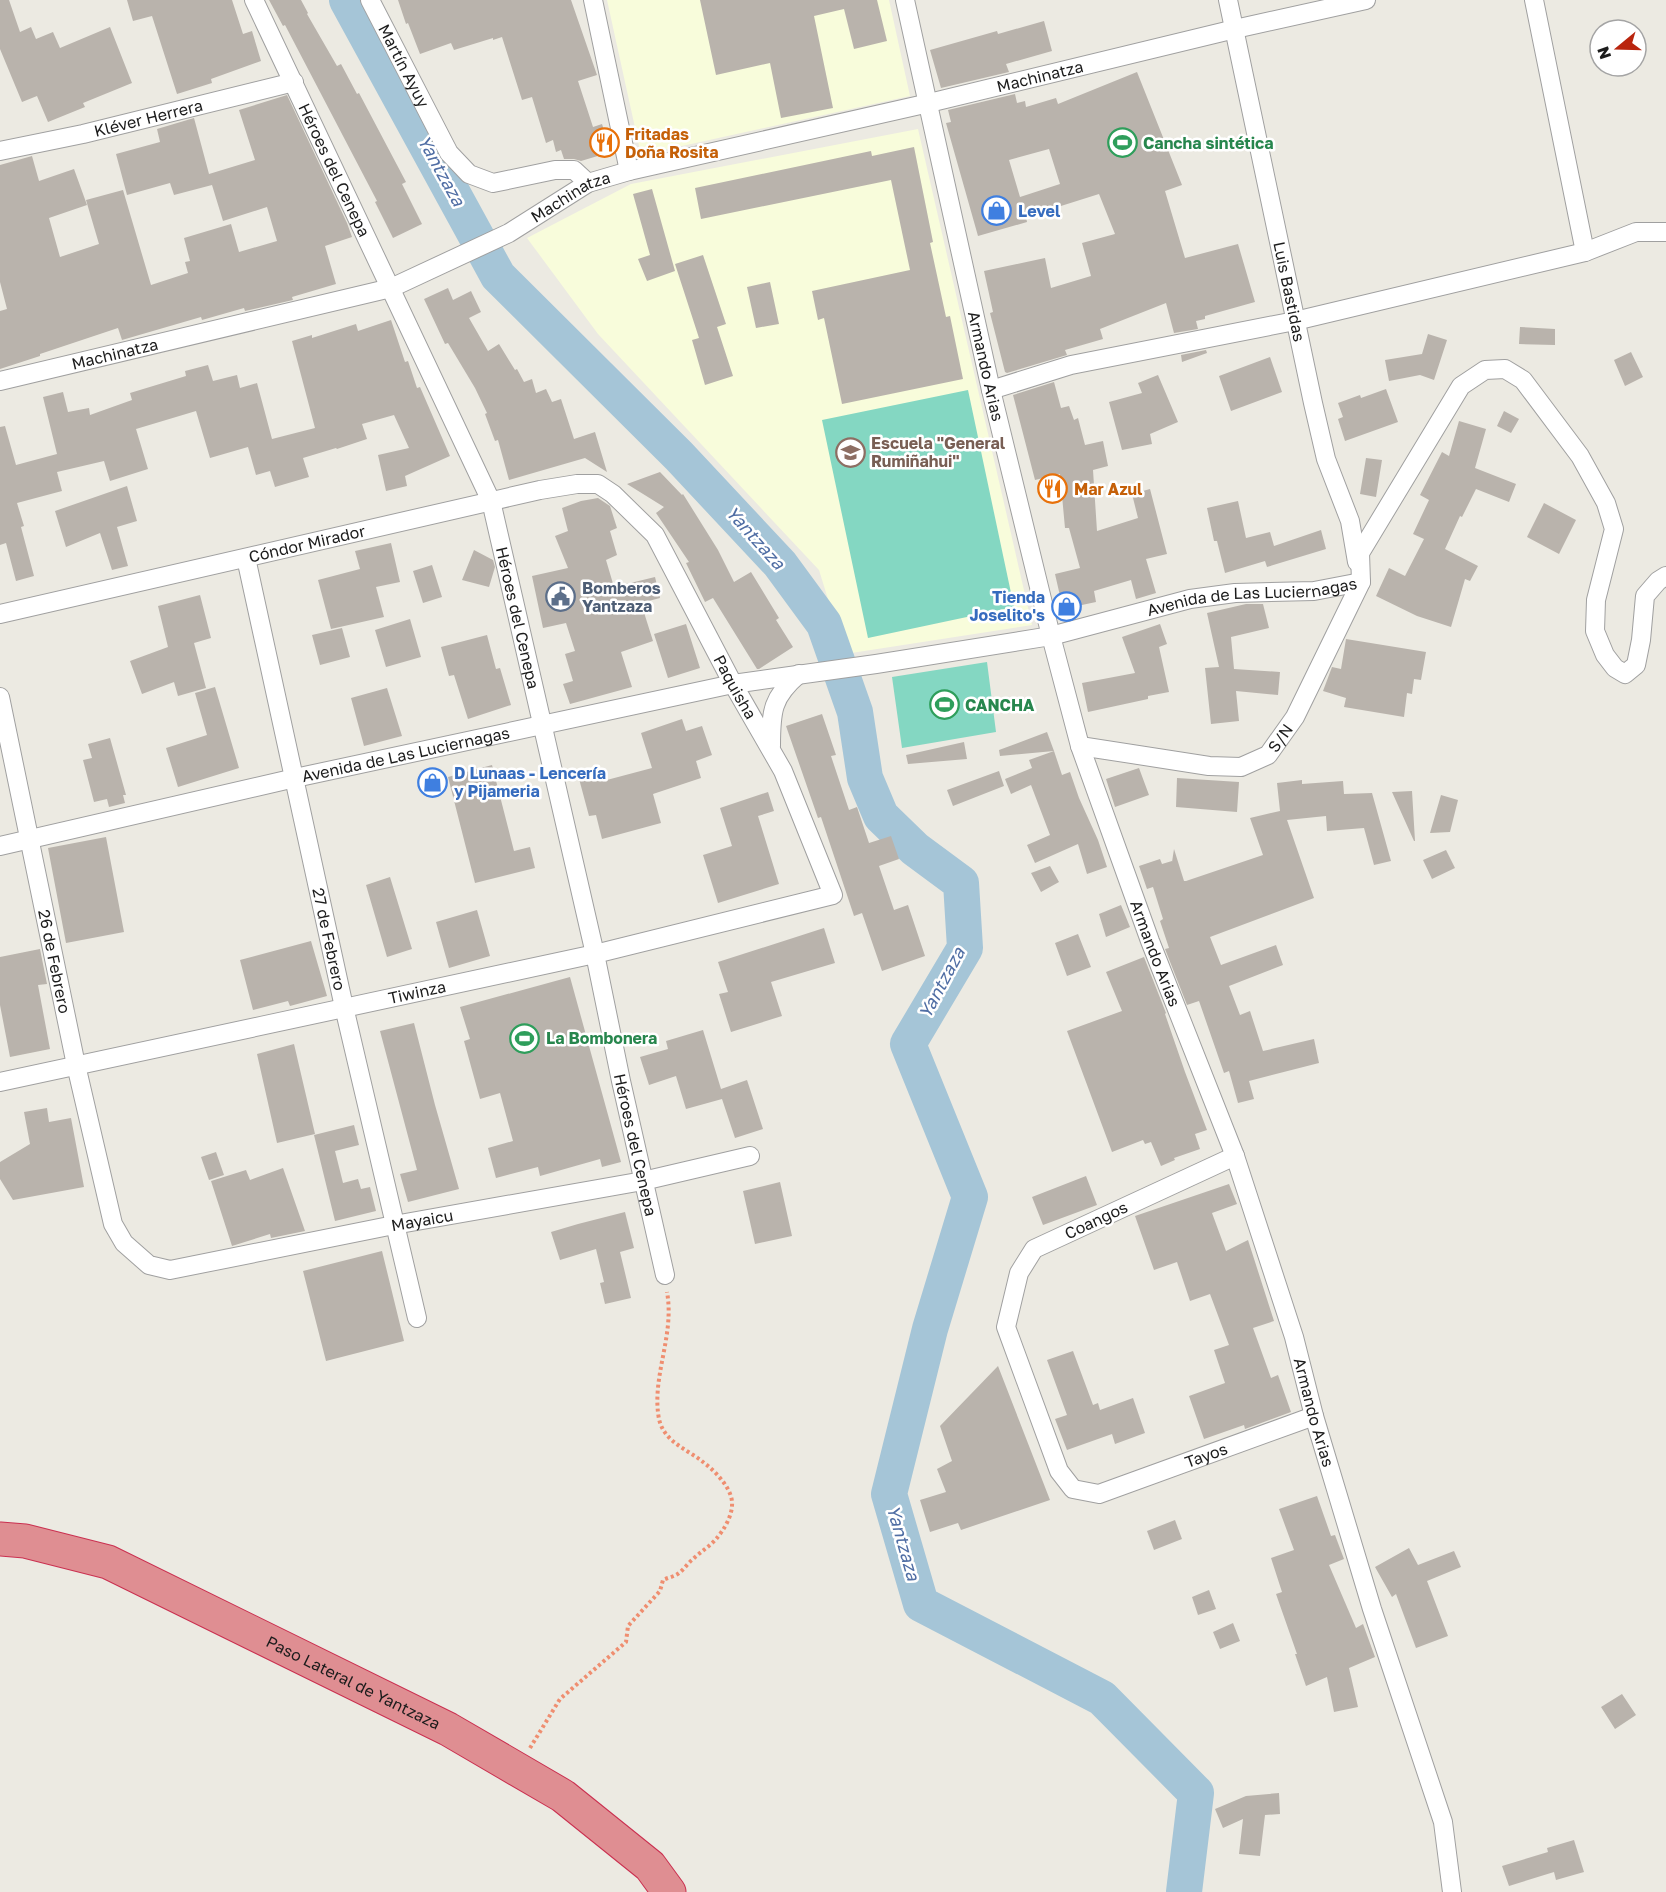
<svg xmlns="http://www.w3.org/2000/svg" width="1666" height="1892" font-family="'Golos Text',sans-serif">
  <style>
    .education { fill: #f8fcdb }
    .pitch { fill: #84d7c2 }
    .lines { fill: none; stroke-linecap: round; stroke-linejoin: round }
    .river { stroke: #a5c5d7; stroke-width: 36 }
    .building { fill: #b9b3ac; fill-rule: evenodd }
    .street-casing { stroke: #a0a0a0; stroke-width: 20 }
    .highway-casing { stroke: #ca3050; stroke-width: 35 }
    .path { stroke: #ef8e70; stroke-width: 4; stroke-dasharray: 3 3; stroke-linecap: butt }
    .street { stroke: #fff; stroke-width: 18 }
    .highway { stroke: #df8e92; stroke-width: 33 }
    .labels { text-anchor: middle; stroke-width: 5; stroke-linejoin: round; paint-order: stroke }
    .street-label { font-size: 16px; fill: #1c1c1c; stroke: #fff }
    .food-label { font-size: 16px; font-weight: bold; fill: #c56008; stroke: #fff; text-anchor: start }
    .leisure-label { font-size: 16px; font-weight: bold; fill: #27864d; stroke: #fff; text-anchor: start }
    .shop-label { font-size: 16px; font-weight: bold; fill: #366cbe; stroke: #fff; text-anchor: start }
    .education-label { font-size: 16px; font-weight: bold; fill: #785e54; stroke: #fff; text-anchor: start }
    .service-label { font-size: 16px; font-weight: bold; fill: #4e5e75; stroke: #fff; text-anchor: start }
    .water-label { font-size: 18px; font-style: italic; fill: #506ea4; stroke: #fff }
  </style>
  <rect width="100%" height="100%" fill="#eceae2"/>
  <!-- education -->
  <path class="education" d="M607 0H889L910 96 641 155Z
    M918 129 1032 625 845 654 819 570 598 334 527 238 631 184Z"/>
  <!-- pitch -->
  <path class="pitch" d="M968 390 1014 607 868 638 822 420Z
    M987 662 996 732 902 748 892 677Z"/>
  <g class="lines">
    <!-- river -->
    <path class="river" d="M347 0 498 276 679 456 780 564 824 624 855 712 865 778 881 816 915 849 961 883 965 948 908 1044 970 1197 930 1329 889 1494 921 1604 1102 1698 1196 1793 1184 1892"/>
  </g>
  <!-- building -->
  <path class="building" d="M0 0H9L20 32 31 27 36 39 53 32 60 48 110 27 132 83 83 103 85 107 48 122 37 96 22 102 0 49Z
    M127 0H232L243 34 252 31 261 61 211 79 212 83 177 94 152 16 133 21Z
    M269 0H301L308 13 307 14 337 66 341 64 357 94 359 93 406 182 402 184 422 224 393 238 375 202 377 201 285 25 283 26Z
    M398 0H571L597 75 578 81 593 127 602 124 611 152 581 161 574 159H564L561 150 556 152 553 140 546 143 532 97 522 100 502 37 493 40V38L454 50 451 43 420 54 408 23 406 24Z
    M700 0H877L887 41 854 49 844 9 814 16 833 108 781 118 770 63 716 75Z
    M1044 21 1052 51 1006 64 1009 72 941 88 930 50 997 31 998 34Z
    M1137 72 1182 185 1165 191 1185 258 1238 244 1255 302 1205 316V319L1196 321 1198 329 1174 333 1166 303 1100 329 1103 339 1065 350 1067 355 1007 373 1005 372 990 313 993 312 984 271 1045 258 1051 288 1091 276 1082 243 1115 234 1099 194 1026 217 1027 222 978 236 946 123 951 122 948 110 1015 94 1017 103 1025 101 1026 107 1056 98 1058 104ZM1049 149 1060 184 1020 197 1009 160Z
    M287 95 347 223 352 237 325 246 336 284 292 297 293 300 245 311 244 308 202 320 201 317 122 340 118 328 40 354V356L0 369V311L7 309 0 282V165L32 156 39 181 74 169 87 205 49 218 60 257 99 244 86 200 123 190 151 285 188 273 185 262 190 261 184 238 231 224 239 252 277 241 267 207 223 221 212 185 174 195 170 183 127 195 116 154 160 142 157 129 194 118 209 174 255 160 239 110Z
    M914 147 933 242 930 243 946 317 950 316 963 379 842 404 824 318 818 320 812 291 910 270 891 180 701 219 695 188 871 151 872 156Z
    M652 189 675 271 647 281 638 259 650 255 633 194Z
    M703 255 726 324 717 327 733 376 705 385 692 340 699 338 675 264Z
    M770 282 779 324 756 328 747 287Z
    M448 288 453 300 471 291 481 312 469 318 488 351 499 344 515 370 517 369 524 382 532 379 536 393 546 389 552 402 561 399 574 439 595 432 607 472 585 458 509 480 498 440 495 441 485 414 487 413 475 388 448 343 445 344 424 299Z
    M391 320 405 362 408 361 417 388 420 387 450 456 405 476 407 486 386 491 378 455 409 448 394 415 362 424 367 439 337 449 336 448 303 458 309 477 275 487 270 471 256 475 248 447 210 458 196 411 136 429 148 469 110 481 104 461 57 472 62 491 17 503 24 526 21 527 34 576 16 581 6 543 0 545V427L5 426 16 465 57 454 43 397 63 392 68 412 89 408 90 415 132 400 130 393 186 376 185 371 208 365 213 381 237 375 240 388 257 383 272 439 315 428 292 341 312 335V338L356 324 358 331Z
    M1520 327 1555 329V345L1519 344Z
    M1428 334 1447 340 1434 380 1420 375 1389 381 1385 360 1422 354Z
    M1206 350 1207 353 1182 362 1181 355Z
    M1631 352 1643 377 1625 386 1614 360Z
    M1270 357 1282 392 1231 411 1219 376Z
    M1158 375 1178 422 1150 434 1152 444 1122 450 1109 402 1142 393 1138 383Z
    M1054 382 1061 408 1069 406 1074 420 1078 418 1085 445 1103 441 1108 466 1093 470 1097 531 1138 518 1132 494 1150 489 1167 554 1146 559 1156 593 1136 599 1131 580 1094 591 1096 602 1063 609 1055 574 1080 568 1069 528H1065L1060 474 1035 480 1013 395Z
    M1386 389 1398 422 1345 441 1338 419 1343 417 1338 403 1360 395 1361 398Z
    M1504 411 1519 419 1511 433 1497 426Z
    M1459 421 1486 429 1475 468 1516 484 1509 502 1476 489 1462 517 1460 516 1445 549 1478 566 1470 581 1465 579 1451 627 1417 616 1376 596 1389 568 1405 576 1424 539 1413 534 1429 500 1420 495 1442 452 1449 456Z
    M1366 458 1382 460 1376 497 1360 494Z
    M660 472 682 495 683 494 718 550 734 582 751 572 779 618 776 620 793 647 759 669H757L713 598 705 602 686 563 689 562 656 513 664 507 627 484Z
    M127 486 137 521 117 527 128 566 112 570 100 533 66 547 55 511Z
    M598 498 610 506 617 528 610 531 617 555 606 560 614 587 655 577 660 598 641 603 653 641 621 652 632 687 570 704 563 684 573 681 565 654 575 651 566 623 543 628 532 576 568 568 555 536 568 531 562 508 581 501Z
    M1238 501 1246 538 1270 532 1274 546 1321 530 1326 549 1267 567 1265 561 1225 573 1217 541H1214L1207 508Z
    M1544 503 1576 520 1559 554 1527 537Z
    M391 543 400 582 376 587 384 617 331 629 318 580 360 569 355 551Z
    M474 550 493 560 495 567 489 587 462 580Z
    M432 565 442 597 423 603 413 571Z
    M200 595 211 638 194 643 206 688 178 696 174 682 142 694 130 661 168 647 158 606Z
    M1246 604H1263L1269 628 1231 637 1234 669 1280 672 1278 695 1236 691 1239 721 1211 724 1205 668 1219 667 1207 613Z
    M410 619 421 657 386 667 375 630Z
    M686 624 700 668 668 678 654 634Z
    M1160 624 1167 644 1159 647 1169 692 1148 696V699L1088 712 1082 683 1135 673 1122 637Z
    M342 628 350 657 320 665 312 635Z
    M487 635 496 669 500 668 511 705 468 719 454 675 449 676 441 647Z
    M1346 639 1426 652 1421 680 1414 679 1412 694 1407 693 1404 717 1344 707 1346 698 1323 691 1332 667 1341 669Z
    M215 687 239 768 178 787 166 748 207 735 195 693Z
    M387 688 402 736 364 746 351 698Z
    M822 714 836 755 831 756 849 810 857 807 869 843 891 836 899 859 879 866 894 910 908 905 925 956 882 971 862 913 854 916 821 817 818 818 786 726Z
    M682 719 686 731 702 726 712 755 696 761 701 778 653 794 661 823 602 839 596 815 589 816 578 775 600 769 603 781 652 768 641 733Z
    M1047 732 1054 751 1000 756 999 750Z
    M110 738 126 795H123L125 803 109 807 107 799 94 802 83 760 92 758 88 744Z
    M964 742 967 759 908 764 906 755Z
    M1054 751 1062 775 1070 772 1079 798 1098 840 1107 867 1087 874 1078 844 1035 863 1027 845 1050 835 1031 785 1011 794 1005 779 1032 768 1029 760Z
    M492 765 514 851 530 847 535 868 475 883 448 777Z
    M1139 768 1149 795 1115 807 1106 779Z
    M999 771 1004 786 953 806 947 790Z
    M1177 778 1239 782 1237 812 1176 807Z
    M1302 780V784L1343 781 1344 794 1372 793 1391 861 1374 865 1364 828 1327 831 1326 816 1287 820 1314 898 1210 937 1221 965 1276 945 1283 965 1229 986 1240 1015 1250 1011 1263 1051 1314 1039 1319 1063 1249 1081 1254 1099 1238 1103 1229 1071 1224 1073 1199 1001 1187 1005 1165 949 1169 948 1160 921 1163 919 1153 887 1147 889 1139 866 1160 859 1162 864 1172 861V862L1174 849 1184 881H1186L1263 855 1250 818 1280 811 1277 783Z
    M1412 791 1415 841H1414L1392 792Z
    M768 792 774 811 758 816 779 884 718 903 703 855 732 846 720 808Z
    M1441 795 1458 800 1450 832 1430 833Z
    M106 837 124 932 66 943 48 848Z
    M1446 850 1455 868 1432 879 1423 860Z
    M1050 866 1059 882 1041 892 1031 873Z
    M390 877 412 949 387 957 366 885Z
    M1121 905 1130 927 1106 937 1099 914Z
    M477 910 490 956 449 968 436 922Z
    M824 928 835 963 771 982 782 1016 731 1032 719 994 728 992 718 962Z
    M1078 934 1091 967 1067 976 1055 943Z
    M311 941 327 996 290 1006 288 1001 253 1010 240 960Z
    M40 949 47 984 38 985 50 1049 10 1057 0 1005V957Z
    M1144 957 1166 1013 1165 1014 1185 1072 1207 1130 1195 1134 1200 1149 1174 1158 1175 1160 1161 1166 1151 1142 1145 1144 1143 1140 1112 1152 1067 1031 1122 1011 1106 972Z
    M570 977 621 1162 602 1167 600 1159 540 1176 538 1167 496 1178 488 1148 513 1141 500 1093 480 1099 464 1041 470 1039 460 1007Z
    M414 1023 435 1105 459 1189 408 1202 400 1174 417 1170 380 1031Z
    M703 1030 721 1089 747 1080 763 1129 735 1138 722 1099 686 1109 676 1076 649 1085 640 1057 668 1049 666 1041Z
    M294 1044 315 1134 277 1143 257 1054Z
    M47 1108 49 1122 71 1118 84 1187 13 1200 0 1179V1162L30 1144 24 1112Z
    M354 1125 359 1145 335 1151 343 1183 358 1179 361 1189 370 1187 376 1211 335 1221 314 1135Z
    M216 1152 224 1175 209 1180 201 1157Z
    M283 1168 305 1231 271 1238 270 1234 232 1246 211 1181 246 1170 250 1180Z
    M1086 1176 1097 1205 1043 1225 1032 1197Z
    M780 1182 792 1236 755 1244 743 1191Z
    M1229 1184 1237 1204 1212 1213 1226 1251 1248 1240 1274 1321 1253 1328 1271 1378 1278 1375 1291 1412 1245 1429 1244 1425 1204 1439 1189 1396 1225 1383 1214 1350 1229 1345 1210 1294 1190 1301 1177 1262 1154 1270 1135 1216Z
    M625 1212 634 1248 620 1252 631 1298 605 1304 600 1283 604 1282 596 1249 560 1260 551 1232 578 1224Z
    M382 1251 404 1341 326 1361 303 1271Z
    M1073 1351 1093 1405 1098 1403 1100 1410 1133 1398 1145 1433 1115 1444 1112 1434 1067 1450 1055 1419 1067 1415 1047 1360Z
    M998 1366 1050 1500 961 1530 958 1523 930 1532 920 1500 946 1492 937 1469 952 1461 940 1426Z
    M1317 1496 1331 1536 1335 1535 1344 1559 1329 1565 1356 1628 1363 1624 1375 1657 1349 1668 1358 1707 1334 1712 1327 1677 1306 1686 1295 1654H1297L1276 1594 1282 1592 1271 1558 1294 1550 1279 1509Z
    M1175 1520 1182 1539 1154 1550 1147 1531Z
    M1409 1548 1418 1565 1454 1551 1461 1567 1427 1581 1448 1636 1416 1648 1396 1594 1392 1597 1375 1567Z
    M1209 1590 1216 1609 1198 1615 1192 1597Z
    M1233 1623 1240 1641 1220 1649 1213 1632Z
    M1622 1694 1636 1715 1615 1729 1601 1707Z
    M1279 1793 1280 1814 1265 1815 1260 1856 1239 1854 1243 1819 1223 1828 1215 1809 1246 1796Z
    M1574 1840 1584 1872 1556 1880 1554 1872 1509 1886 1502 1866 1548 1852 1547 1848Z"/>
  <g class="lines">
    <defs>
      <g id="street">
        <path id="s1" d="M254 0 491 501 595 954 621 1081 665 1275"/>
        <path id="s2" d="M370 0 449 153 469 174 493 183 555 170H574L588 183"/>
        <path d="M593 0 629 171"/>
        <path id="s3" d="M905 0 991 390 1051 636 1080 746 1150 941 1235 1156 1294 1337 1314 1416 1372 1609 1443 1822 1452 1892"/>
        <path id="s4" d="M1228 0 1313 403 1326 459 1350 521 1357 562"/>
        <path d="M1534 0 1585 252"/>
        <path id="s5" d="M0 151 83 134 294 82"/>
        <path id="s6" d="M0 381 391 288 509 233 588 183 629 171 929 103 1235 29 1366 0"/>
        <path d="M991 390 1071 365 1295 321 1585 252 1636 232H1666"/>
        <path id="s7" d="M246 558 344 1007 417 1318"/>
        <path id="s8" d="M0 614 540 490 577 484H598L613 494 655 535 733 684 783 771 833 895 595 954 0 1082"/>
        <path id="s9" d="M0 697 76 1065 113 1224 124 1243 149 1265 170 1270 394 1225 643 1181 750 1156"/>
        <path d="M771 746C771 711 772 697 799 674"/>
        <path id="s10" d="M1080 746 1209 766 1241 767 1268 755 1295 717 1361 582 1360 553 1461 386 1485 370 1505 369 1523 380 1580 456 1606 503 1614 529 1596 600 1595 631 1605 655 1615 668 1625 674 1636 665 1641 640 1645 596 1658 581 1666 576"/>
        <path id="s11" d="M0 846 295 778 733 684 876 664 1051 636 1190 599 1235 593 1314 591 1361 582"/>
        <path id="s12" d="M1235 1156 1034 1249 1019 1273 1006 1327 1059 1471 1073 1489 1099 1494 1314 1416"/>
      </g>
      <g id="highway">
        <path id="s13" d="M0 1539 25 1541 108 1562 448 1729 563 1796 650 1866 669 1892"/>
      </g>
    </defs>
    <!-- street casing -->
    <use href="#street" class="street-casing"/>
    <!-- highway casing -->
    <use href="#highway" class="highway-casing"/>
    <!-- path -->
    <path class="path" d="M530 1748 560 1699 626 1642 628 1626 660 1591 663 1580C667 1578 672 1577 676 1575 682 1572 687 1564 692 1560 700 1552 709 1547 716 1539 724 1530 733 1515 732 1502 731 1487 714 1470 703 1462 687 1449 664 1442 659 1419 651 1377 675 1336 667 1292"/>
    <!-- street -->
    <use href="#street" class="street"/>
    <!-- highway -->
    <use href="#highway" class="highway"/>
  </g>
  <!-- icons -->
  <defs>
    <symbol id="restaurant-ring" viewBox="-11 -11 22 22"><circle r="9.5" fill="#fff" stroke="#e8710a" stroke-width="1.5"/><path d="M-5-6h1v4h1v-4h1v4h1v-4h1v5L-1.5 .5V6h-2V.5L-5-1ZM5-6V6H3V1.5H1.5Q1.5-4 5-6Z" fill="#e8710a"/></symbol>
    <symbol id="stadium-ring" viewBox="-11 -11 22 22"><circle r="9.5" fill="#fff" stroke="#2e9e5b" stroke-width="1.5"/><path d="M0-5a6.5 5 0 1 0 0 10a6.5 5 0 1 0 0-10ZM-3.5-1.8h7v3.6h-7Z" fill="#2e9e5b"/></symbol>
    <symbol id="shop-ring" viewBox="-11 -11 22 22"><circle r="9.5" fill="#fff" stroke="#3f7fe0" stroke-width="1.5"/><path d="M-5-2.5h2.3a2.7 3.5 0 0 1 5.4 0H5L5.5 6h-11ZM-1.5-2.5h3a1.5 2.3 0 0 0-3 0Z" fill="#3f7fe0"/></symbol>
    <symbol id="school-ring" viewBox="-11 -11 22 22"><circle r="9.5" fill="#fff" stroke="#8d6e63" stroke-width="1.5"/><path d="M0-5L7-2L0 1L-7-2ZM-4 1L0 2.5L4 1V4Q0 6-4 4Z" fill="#8d6e63"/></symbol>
    <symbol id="civic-ring" viewBox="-11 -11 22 22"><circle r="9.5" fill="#fff" stroke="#5c6f8a" stroke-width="1.5"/><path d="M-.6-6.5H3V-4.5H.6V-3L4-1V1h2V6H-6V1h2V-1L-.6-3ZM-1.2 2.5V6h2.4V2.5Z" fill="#5c6f8a"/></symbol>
  </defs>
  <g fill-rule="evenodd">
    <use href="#restaurant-ring" x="588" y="126" width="33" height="33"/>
    <use href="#stadium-ring" x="1106" y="126" width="33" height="33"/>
    <use href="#shop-ring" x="980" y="194" width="33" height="33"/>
    <use href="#school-ring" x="834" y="436" width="33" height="33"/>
    <use href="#restaurant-ring" x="1036" y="472" width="33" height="33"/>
    <use href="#civic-ring" x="544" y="580" width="33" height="33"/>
    <use href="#shop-ring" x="1050" y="590" width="33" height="33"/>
    <use href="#stadium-ring" x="928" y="688" width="33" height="33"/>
    <use href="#shop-ring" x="416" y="766" width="33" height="33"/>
    <use href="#stadium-ring" x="508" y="1022" width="33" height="33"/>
  </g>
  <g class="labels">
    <!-- street labels -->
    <g class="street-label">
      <text dy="6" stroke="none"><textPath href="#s2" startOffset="74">Martín Ayuy</textPath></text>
      <text dy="6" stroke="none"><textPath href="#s6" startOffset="1090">Machinatza</textPath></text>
      <text dy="6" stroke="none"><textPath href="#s5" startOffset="152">Kléver Herrera</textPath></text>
      <text dy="6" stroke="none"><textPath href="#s1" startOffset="188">Héroes del Cenepa</textPath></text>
      <text dy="6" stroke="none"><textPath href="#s6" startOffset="604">Machinatza</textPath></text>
      <text dy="6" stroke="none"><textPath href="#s4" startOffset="298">Luis Bastidas</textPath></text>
      <text dy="6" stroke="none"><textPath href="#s6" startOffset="118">Machinatza</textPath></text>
      <text dy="6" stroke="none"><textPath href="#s3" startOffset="375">Armando Arias</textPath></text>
      <text dy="6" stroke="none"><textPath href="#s8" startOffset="315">Cóndor Mirador</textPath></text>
      <text dy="6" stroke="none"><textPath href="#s11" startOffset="1278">Avenida de Las Luciernagas</textPath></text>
      <text dy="6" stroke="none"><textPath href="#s1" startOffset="674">Héroes del Cenepa</textPath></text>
      <text dy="6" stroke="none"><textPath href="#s8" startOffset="861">Paquisha</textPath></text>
      <text dy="6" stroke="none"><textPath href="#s10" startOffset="213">S/N</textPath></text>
      <text dy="6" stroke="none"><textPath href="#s11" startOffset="416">Avenida de Las Luciernagas</textPath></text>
      <text dy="6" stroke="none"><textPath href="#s7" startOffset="390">27 de Febrero</textPath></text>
      <text dy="6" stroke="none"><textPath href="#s3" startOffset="987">Armando Arias</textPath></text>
      <text dy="6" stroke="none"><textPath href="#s9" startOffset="270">26 de Febrero</textPath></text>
      <text transform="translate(417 992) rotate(-12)" y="6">Tiwinza</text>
      <text dy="6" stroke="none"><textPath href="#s1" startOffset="1214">Héroes del Cenepa</textPath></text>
      <text dy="6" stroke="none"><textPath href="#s9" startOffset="873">Mayaicu</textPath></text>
      <text transform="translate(1096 1220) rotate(-25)" y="6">Coangos</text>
      <text dy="6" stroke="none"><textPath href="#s3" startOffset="1473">Armando Arias</textPath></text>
      <text dy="6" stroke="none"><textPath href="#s12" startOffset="622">Tayos</textPath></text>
      <text dy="6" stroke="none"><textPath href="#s13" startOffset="384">Paso Lateral de Yantzaza</textPath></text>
    </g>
    <!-- food labels -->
    <g class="food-label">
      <text x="625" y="140">Fritadas<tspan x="625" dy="18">Doña Rosita</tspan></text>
      <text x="1074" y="495">Mar Azul</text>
    </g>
    <!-- leisure labels -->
    <g class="leisure-label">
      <text x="1143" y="149">Cancha sintética</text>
      <text x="965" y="711">CANCHA</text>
      <text x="546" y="1044">La Bombonera</text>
    </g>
    <!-- shop labels -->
    <g class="shop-label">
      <text x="1018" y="217">Level</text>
      <text x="1045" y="603" text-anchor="end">Tienda<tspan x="1045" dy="18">Joselito's</tspan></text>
      <text x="454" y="779">D Lunaas - Lencería<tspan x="454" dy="18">y Pijameria</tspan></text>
    </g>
    <!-- education labels -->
    <g class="education-label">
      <text x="871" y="449">Escuela "General<tspan x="871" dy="18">Rumiñahui"</tspan></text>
    </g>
    <!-- service labels -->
    <g class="service-label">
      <text x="582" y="594">Bomberos<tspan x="582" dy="18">Yantzaza</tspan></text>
    </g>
    <!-- water labels -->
    <g class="water-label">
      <text transform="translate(441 171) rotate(61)" y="6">Yantzaza</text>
      <text transform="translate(755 538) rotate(48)" y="6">Yantzaza</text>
      <text transform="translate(942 983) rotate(-62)" y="6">Yantzaza</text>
      <text transform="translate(903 1543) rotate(74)" y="6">Yantzaza</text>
    </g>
  </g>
  <!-- north arrow -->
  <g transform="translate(1618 48) rotate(251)"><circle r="28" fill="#ffffff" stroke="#a4a4a4" stroke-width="1.5"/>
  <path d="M0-4.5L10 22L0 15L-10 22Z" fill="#b9250e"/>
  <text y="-9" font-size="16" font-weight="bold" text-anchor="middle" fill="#1c1c1c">N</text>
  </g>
</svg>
